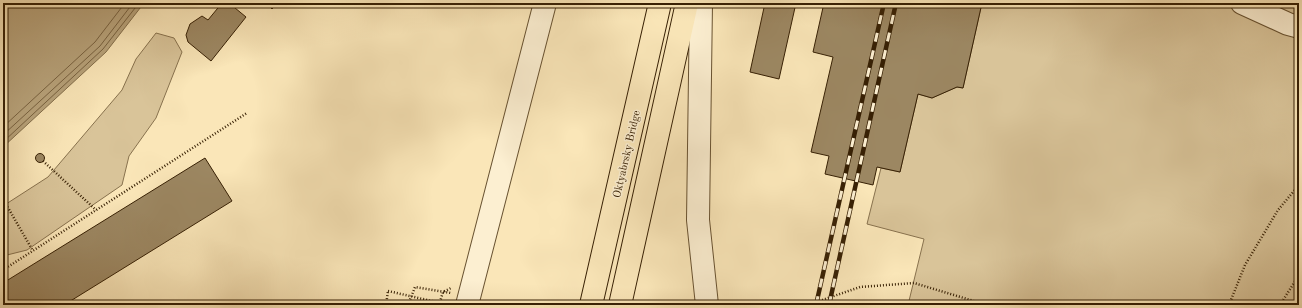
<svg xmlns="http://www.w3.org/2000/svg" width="1302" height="308" font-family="'Old Standard TT',serif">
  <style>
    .green { fill: #d9c499; stroke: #88724e }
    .water { fill: #b8a37b; stroke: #846f4b }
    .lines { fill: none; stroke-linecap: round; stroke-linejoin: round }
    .shore { stroke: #786240; stroke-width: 1 }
    .building { fill: #9c8762; stroke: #372004 }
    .minor-casing { stroke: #685231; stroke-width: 24 }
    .major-casing { stroke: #372004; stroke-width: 24 }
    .path { stroke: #372004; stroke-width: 2.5; stroke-dasharray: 1 2; stroke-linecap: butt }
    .minor { stroke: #fcefd1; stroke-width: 22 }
    .major { stroke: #fae6b8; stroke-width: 22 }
    .rail-casing { stroke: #372004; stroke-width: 4.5 }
    .rail { stroke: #fcefd1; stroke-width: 3; stroke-dasharray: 9; stroke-linecap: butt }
    .path-bridge { stroke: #372004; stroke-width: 2.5; stroke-dasharray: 1 2; stroke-linecap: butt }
    .labels { text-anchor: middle; stroke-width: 3; stroke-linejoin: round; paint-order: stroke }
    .street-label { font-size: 11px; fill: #372004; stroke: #fcefd1 }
  </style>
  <rect width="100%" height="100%" fill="#fae6b8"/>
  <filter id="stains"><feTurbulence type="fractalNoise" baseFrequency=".005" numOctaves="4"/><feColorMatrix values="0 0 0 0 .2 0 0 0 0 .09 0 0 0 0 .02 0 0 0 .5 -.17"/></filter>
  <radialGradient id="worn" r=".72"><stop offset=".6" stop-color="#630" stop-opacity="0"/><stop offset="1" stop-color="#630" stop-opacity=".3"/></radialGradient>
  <!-- green -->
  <path class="green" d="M982 3H1299V305H908L924 239 867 224 881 168 900 172 918 94 932 98 957 87 963 88Z
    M156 33 174 38 182 52 156 118 129 156 122 185 27 250 3 256V206L48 177 122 90 136 59Z"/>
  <!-- water -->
  <path class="water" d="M3 3H144L106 52 3 147Z"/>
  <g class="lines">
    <!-- shore -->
    <path class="shore" d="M3 127 95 42 125 3
      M3 135 100 46 133 3
      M3 142 103 49 139 3"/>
  </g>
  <!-- building -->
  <path class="building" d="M222 3H229L246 17 211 61 188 42 186 35 190 24 202 16 208 20Z
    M266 3H278L272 9Z
    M765 3H796L779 79 750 72Z
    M824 3H982L963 88 957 87 932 98 918 94 900 172 877 167 873 185 825 174 829 156 811 152 833 57 813 52Z
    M35.5 158a4.5 4.5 0 1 1 9 0a4.5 4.5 0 1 1-9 0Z
    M205 158 232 201 64 305H11L3 292V283Z"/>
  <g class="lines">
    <defs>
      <path id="minor" d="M701 3 698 220 707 305
        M1242 3 1288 24 1299 27
        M467 305 545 3"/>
      <path id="major" d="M591 305 660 3
        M620 305 687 3"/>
    </defs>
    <!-- minor casing -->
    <use href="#minor" class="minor-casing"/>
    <!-- major casing -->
    <use href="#major" class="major-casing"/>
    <!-- path -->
    <path class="path" d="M43 161 96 210
      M3 199 33 251
      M3 270 247 113
      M386 305 388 291
      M408 305 415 287 451 293
      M439 305 443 292 451 288
      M808 305 860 287 914 283 987 305
      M1229 305 1245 265 1278 210 1299 185
      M1280 305 1299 275"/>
    <!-- minor -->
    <use href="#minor" class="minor"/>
    <!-- major -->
    <use href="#major" class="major"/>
    <defs>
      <path id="rail" d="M816 305 884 3
        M829 305 896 3"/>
    </defs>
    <!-- rail casing -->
    <use href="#rail" class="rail-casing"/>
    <!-- rail -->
    <use href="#rail" class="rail"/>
    <!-- path-bridge -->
    <path class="path-bridge" d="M388 291 449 305"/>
  </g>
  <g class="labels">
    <!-- street labels -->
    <g class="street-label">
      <text transform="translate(626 154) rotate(-77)" y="4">Oktyabrsky Bridge</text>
    </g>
  </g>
  <!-- margin -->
  <rect width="1302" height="308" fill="none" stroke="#fae6b8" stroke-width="16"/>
  <rect x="4" y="4" width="1294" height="300" fill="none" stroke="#372004" stroke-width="2"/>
  <rect x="8" y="8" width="1286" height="292" fill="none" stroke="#372004"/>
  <rect width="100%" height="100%" filter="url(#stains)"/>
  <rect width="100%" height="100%" fill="url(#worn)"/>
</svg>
